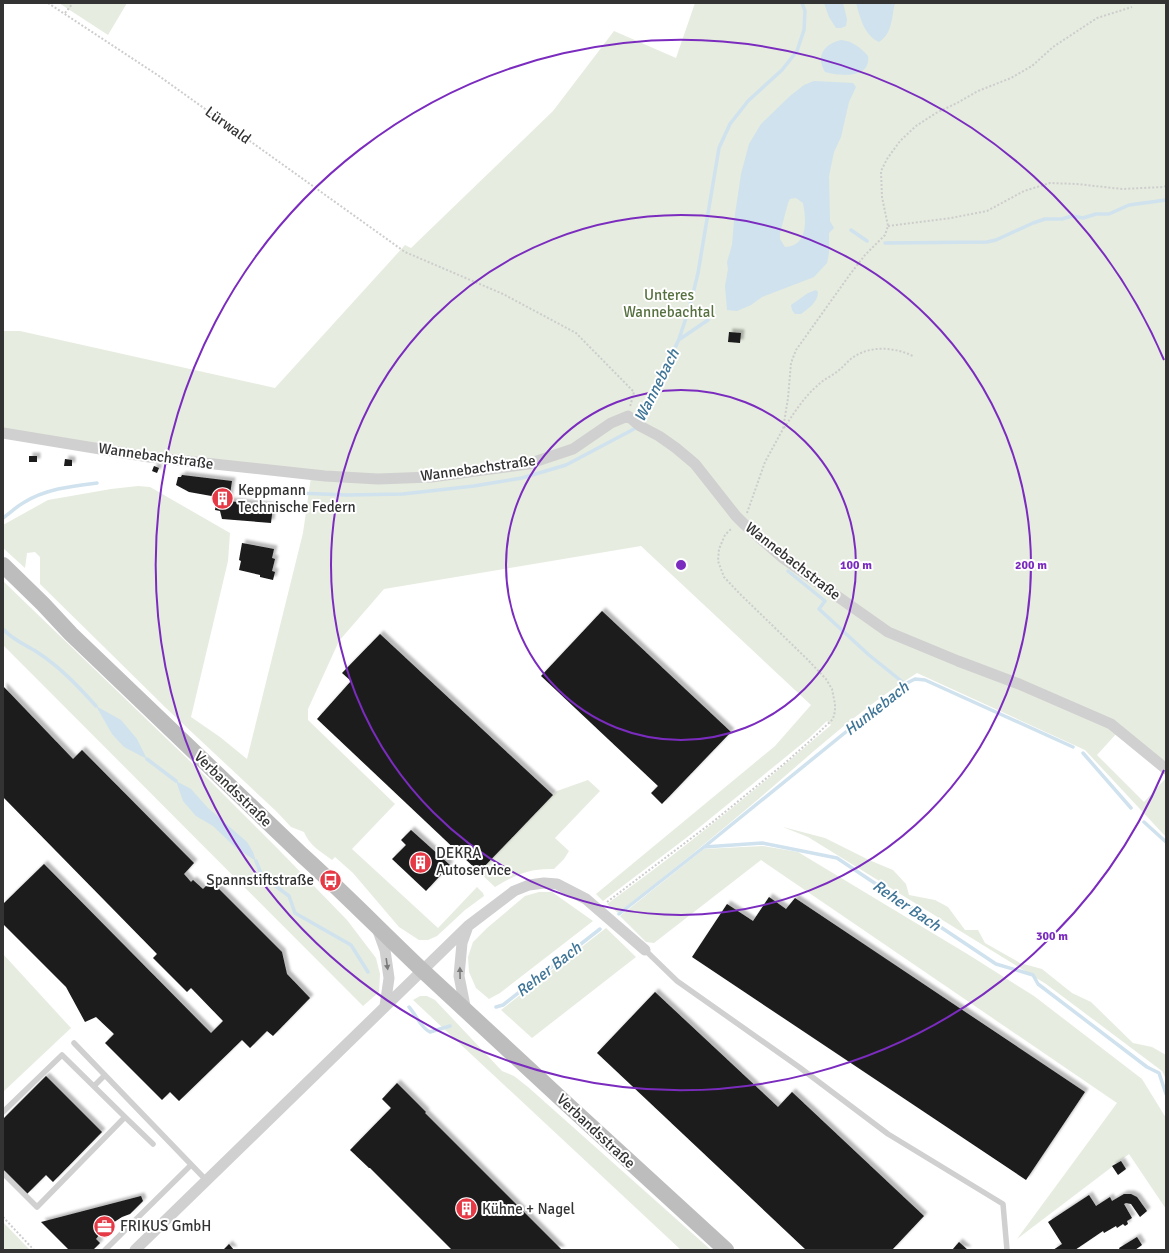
<svg xmlns="http://www.w3.org/2000/svg" width="1169" height="1253" font-family="Signika,sans-serif">
  <style>
    .green { fill: #e6ecdf }
    .water { fill: #cfe2ee; fill-rule: evenodd }
    .lines { fill: none; stroke-linecap: round; stroke-linejoin: round }
    .stream { stroke: #cfe2ee; stroke-width: 3.5 }
    .building { fill: #1a1a1a; filter: url(#shadow) }
    .path { stroke: #cdcdcd; stroke-width: 2; stroke-dasharray: 2 2; stroke-linecap: butt }
    .service { stroke: #d0d0d0; stroke-width: 5.5 }
    .minor { stroke: #d0d0d0; stroke-width: 11 }
    .secondary { stroke: #bdbdbd; stroke-width: 16 }
    .oneway { fill: #7a7a7a }
    .ring { fill: none; stroke: #7b2cbf; stroke-width: 2 }
    .labels { text-anchor: middle; stroke-width: 4; stroke-linejoin: round; paint-order: stroke }
    .street-label { font-size: 15px; fill: #333; stroke: #fff }
    .park-label { font-size: 15px; fill: #56703f; stroke: #fff }
    .poi-label { font-size: 15px; fill: #333; stroke: #fff; text-anchor: start }
    .water-label { font-size: 16px; font-style: italic; fill: #3f7597; stroke: #fff }
    .centre { fill: #7b2cbf; stroke: #fff; stroke-width: 2 }
    .ring-label { font-size: 12px; text-anchor: middle; font-weight: bold; fill: #7b2cbf; stroke: #fff; stroke-width: 4; stroke-linejoin: round; paint-order: stroke }
  </style>
  <defs>
    <filter id="shadow"><feDropShadow dx="3.5" dy="-3.5" stdDeviation="1" flood-color="#0004"/></filter>
  </defs>
  <rect width="100%" height="100%" fill="#fff"/>
  <!-- green -->
  <path class="green" d="M59 3H127L108 35Z
    M695 3H1166V775L1117 733 1097 755 1144 802 1166 778V837L1085 750 917 673C861 708 812 753 762 796 715 836 667 875 618 913L607 904C685 848 759 787 831 725L827 721 809 738 690 835 603 901 596 894 775 746 811 705 641 546 384 589 339 641 308 709V720L395 804 352 849 438 928 477 887 483 893 484 896 465 910 437 936 428 940H419L399 927 353 873 335 857 332 860C321 852 309 845 304 832L291 827 277 812 166 708 40 584V557L35 552 27 553 25 568 3 548V525L48 500 111 489 138 486 150 487 230 533 228 561 191 717 220 737 247 759 303 533 311 477 378 482 432 480 529 466 574 451 612 425 625 420 658 439 693 467 738 521 741 515 697 461 664 434 642 423 630 412 610 422 572 446 527 461 432 474 378 477 325 474 75 442 3 430V331H20L275 388 405 245 411 248 553 111 614 31 676 58Z
    M3 581 194 765 279 850 347 920 376 958 380 974 379 992 363 1006 3 645Z
    M588 780 600 791 555 838 569 851 564 859 554 869C530 868 515 875 495 887L479 872 557 791Z
    M783 827 825 838 869 860 893 870 906 884 909 895 935 900 948 907 965 930H978L985 943 1020 963 1042 969 1072 993 1091 1002 1133 1043 1152 1047 1166 1055V1079L1162 1071 1046 984 808 837Z
    M763 846 798 852 969 955 1034 996 1142 1079 1166 1118V1209L1129 1154 1017 1239 1117 1103 761 860 654 943 646 942 620 916 704 849Z
    M539 892H552L593 921 500 993 489 999 476 988 469 972 468 957 473 942 487 928 525 896Z
    M606 928 636 957 532 1038 501 1010Z
    M3 954 71 1028 3 1092Z
    M420 996H427L435 1000 502 1071 514 1076 528 1087 711 1250H681L413 1000Z
    M3 1222 30 1250H3Z"/>
  <!-- water -->
  <path class="water" d="M824 3H843L847 19 846 26 841 28H836L829 17Z
    M856 3H895C891 18 893 33 879 42 864 35 860 17 856 3Z
    M841 40C853 41 861 48 868 56 871 79 839 76 825 72 815 55 825 44 841 40Z
    M814 81 853 83 856 87 849 102 841 137 834 152 829 176 830 221 834 228 829 233V253L827 263 814 277 762 297 751 305 737 311 727 310 725 286 728 269 727 262 732 245 734 221 741 174 749 144 761 124 790 96 804 85ZM796 198 803 203C806 219 809 246 785 247L780 239V233L788 203 790 199Z
    M816 290 818 292C818 302 808 309 801 314H795L792 310 791 305 808 293Z
    M96 706 121 720 137 739 147 759 124 747 112 734Z
    M176 781 191 789 208 808 247 842 253 852 256 861 236 848 213 826 196 816 183 801Z"/>
  <g class="lines">
    <!-- stream -->
    <path class="stream" d="M851 230 867 241
      M885 243 987 242 996 240 1033 223 1045 219H1062L1072 216 1083 218 1096 214H1109L1129 205 1166 200
      M680 339 708 320
      M249 489 272 492 347 495 403 494 474 486 522 478 566 465 634 429 645 414 679 339 690 306 698 273 719 148 730 124 748 101 782 70 797 51 804 30 805 11 802 3
      M3 518C10 513 16 507 23 503 45 489 72 486 97 483
      M788 571 825 601 819 609 869 655 905 684
      M3 629C13 640 24 644 37 652 60 667 78 686 96 706
      M1083 753 1131 808
      M147 759 176 781
      M1144 822 1166 842
      M704 847 905 684 915 679 925 680 1073 747
      M256 861 262 876 289 896 295 913 351 945 368 972
      M619 914 704 847 762 843 837 858 996 964 1033 975 1038 984 1147 1067 1159 1073 1166 1094
      M409 1007C417 1016 420 1027 430 1032L450 1026
      M496 1007 503 1005 600 929"/>
  </g>
  <!-- building -->
  <path class="building" d="M729 332 741 333 740 343 728 342Z
    M29 456H37V462H29Z
    M65 459 72 460V466H64Z
    M154 466 159 468 157 473 152 471Z
    M182 475 232 481 229 501 273 506 271 523 222 519 220 511 215 510 217 497 189 492 176 485 178 477H181Z
    M242 543 274 549 272 558 275 559 272 571 275 572 273 580 260 577V575L239 570 241 561 239 560Z
    M602 611 731 732 662 804 651 793 658 786 541 676Z
    M380 634 553 795 479 872 317 719 351 681 342 673Z
    M3 686 73 759 82 750 194 863 184 874 191 882 193 880 203 889 211 881 282 952 287 974 310 998 273 1036 267 1031 250 1048 242 1040 179 1101 170 1092 162 1100 105 1043 114 1034 96 1017 85 1022 66 987 3 924V904L44 864 211 1033 223 1021 191 988 187 992 153 958 157 954 3 797Z
    M411 830 450 865 426 891 392 859 406 845 401 840Z
    M769 897 786 909 795 898 1085 1092 1026 1180 692 957 727 904 753 921Z
    M655 992 778 1107 792 1092 924 1216 892 1250H806L597 1053Z
    M46 1076 102 1132 53 1182 46 1175 27 1194 3 1171V1119Z
    M397 1083 426 1112 425 1113 562 1250H452L370 1168H369L350 1150 391 1108 382 1099Z
    M1121 1161 1126 1169 1118 1175 1112 1166Z
    M1124 1194H1131L1137 1197 1147 1211 1140 1217 1131 1204 1126 1203 1124 1204 1132 1218 1127 1221 1128 1224 1125 1226 1123 1224 1117 1228 1116 1226 1104 1233 1103 1231 1075 1250H1053L1062 1244 1048 1222 1089 1195 1096 1206 1110 1197 1112 1201Z
    M141 1196 143 1201 130 1214 122 1217 108 1226 104 1230 105 1232 101 1236 99 1235 96 1239 100 1243 93 1250H69L41 1222Z
    M1137 1237 1142 1245 1135 1250H1120L1119 1248Z
    M959 1242 968 1250H952Z
    M229 1244 234 1250H223Z"/>
  <g class="lines">
    <!-- path -->
    <path class="path" d="M48 3 159 76 405 252 503 294 576 333 634 392 630 407
      M65 13 73 3
      M888 226 951 218 987 211 1024 191 1050 183 1077 184 1122 189 1163 187 1166 186
      M784 428C794 413 804 397 818 385 824 379 832 376 838 371 843 367 847 362 852 358 870 345 894 347 913 356
      M747 513 765 462 783 429 788 398 791 363 796 350 851 273 865 255 885 235 888 226 882 197 881 171 887 159 900 141 916 126 936 113 957 103 978 91 1011 78 1032 66 1053 47 1097 18 1132 7
      M607 902 714 821 785 763 810 741 833 719 835 711V704L832 689 826 679 807 659 739 593 724 577 718 561 719 549 725 535 732 528
      M3 1217 34 1250"/>
    <!-- service -->
    <path class="service" d="M645 950 677 981 799 1067 888 1134 1003 1204 1007 1250
      M74 1043 207 1181
      M94 1086 105 1075
      M3 1112 62 1055 125 1117 37 1207 3 1173
      M125 1117 153 1144
      M105 1250 191 1165"/>
    <!-- minor -->
    <path class="minor" d="M3 433 149 457 325 476 378 479 431 477 528 464 573 449 611 423 628 416 640 426 659 436 676 448 695 464 736 516 744 524 783 558 888 632 958 661 1019 684 1111 724 1166 769
      M377 928 385 950 389 978 385 1006
      M466 1011 459 976 462 943 467 929
      M135 1250 468 926 514 891 529 885 544 883 557 884 586 899 645 950"/>
    <!-- secondary -->
    <path class="secondary" d="M3 565 43 604 71 634 302 855C343 892 382 932 422 970 523 1064 624 1157 726 1250"/>
  </g>
  <!-- one-way arrows -->
  <defs><path id="oneway-solid" d="M-6-.8H1V-3.2L6.5 0L1 3.2V.8H-6Z"/></defs>
  <g class="oneway">
    <use href="#oneway-solid" transform="translate(387 964) rotate(82)"/>
    <use href="#oneway-solid" transform="translate(460 973) rotate(-91)"/>
  </g>
  <!-- distance rings -->
  <g class="ring">
    <circle cx="681" cy="565" r="175"/>
    <circle cx="681" cy="565" r="350"/>
    <path d="M1164 770A525 525 0 1 1 1164 360"/>
  </g>
  <!-- icons -->
  <defs>
    <symbol id="building-disc" viewBox="-11 -11 22 22"><circle r="9.5" fill="#e63946" stroke="#fff"/><path d="M-4-6H4V6H1V3H-1V6H-4ZM-2.5-4.3h1.7v1.8h-1.7ZM.8-4.3h1.7v1.8H.8ZM-2.5-1h1.7V.8h-1.7ZM.8-1h1.7V.8H.8Z" fill="#fff"/></symbol>
    <symbol id="bus-disc" viewBox="-11 -11 22 22"><circle r="9.5" fill="#e63946" stroke="#fff"/><path d="M-5-6H5V4H4V6H2V4H-2V6H-4V4H-5ZM-3.5-4V0h7V-4ZM-3.5 1.2v1.5H-2V1.2ZM2 1.2v1.5H3.5V1.2Z" fill="#fff"/></symbol>
    <symbol id="office-disc" viewBox="-11 -11 22 22"><circle r="9.5" fill="#e63946" stroke="#fff"/><path d="M-6-3h4V-5.5h4V-3h4V5H-6ZM-1-4.5V-3h2v-1.5ZM-6 0V1H6V0Z" fill="#fff"/></symbol>
  </defs>
  <g fill-rule="evenodd">
    <use href="#building-disc" x="210" y="486" width="25" height="25"/>
    <use href="#building-disc" x="408" y="850" width="25" height="25"/>
    <use href="#bus-disc" x="318" y="868" width="25" height="25"/>
    <use href="#building-disc" x="454" y="1196" width="25" height="25"/>
    <use href="#office-disc" x="92" y="1214" width="25" height="25"/>
  </g>
  <g class="labels">
    <!-- street labels -->
    <g class="street-label">
      <text transform="translate(228 125) rotate(36)" y="5">Lürwald</text>
      <text transform="translate(156 456) rotate(8)" y="5">Wannebachstraße</text>
      <text transform="translate(478 468) rotate(-8)" y="5">Wannebachstraße</text>
      <text transform="translate(793 561) rotate(38)" y="5">Wannebachstraße</text>
      <text transform="translate(233 789) rotate(44)" y="5">Verbandsstraße</text>
      <text transform="translate(596 1131) rotate(43)" y="5">Verbandsstraße</text>
    </g>
    <!-- park labels -->
    <g class="park-label">
      <text x="669" y="300">Unteres<tspan x="669" dy="17">Wannebachtal</tspan></text>
    </g>
    <!-- poi labels -->
    <g class="poi-label">
      <text x="238" y="495">Keppmann<tspan x="238" dy="17">Technische Federn</tspan></text>
      <text x="436" y="858">DEKRA<tspan x="436" dy="17">Autoservice</tspan></text>
      <text x="314" y="885" text-anchor="end">Spannstiftstraße</text>
      <text x="482" y="1214">Kühne + Nagel</text>
      <text x="120" y="1231">FRIKUS GmbH</text>
    </g>
    <!-- water labels -->
    <g class="water-label">
      <text transform="translate(656 385) rotate(-63)" y="6">Wannebach</text>
      <text transform="translate(876 708) rotate(-38)" y="6">Hunkebach</text>
      <text transform="translate(907 905) rotate(34)" y="6">Reher Bach</text>
      <text transform="translate(548 969) rotate(-38)" y="6">Reher Bach</text>
    </g>
  </g>
  <circle cx="681" cy="565" r="6" class="centre"/>
  <g class="ring-label">
    <text x="856" y="569">100 m</text>
    <text x="1031" y="569">200 m</text>
    <text x="1052" y="940">300 m</text>
  </g>
  <!-- border -->
  <rect width="1169" height="1253" fill="none" stroke="#333333" stroke-width="8"/>
</svg>
